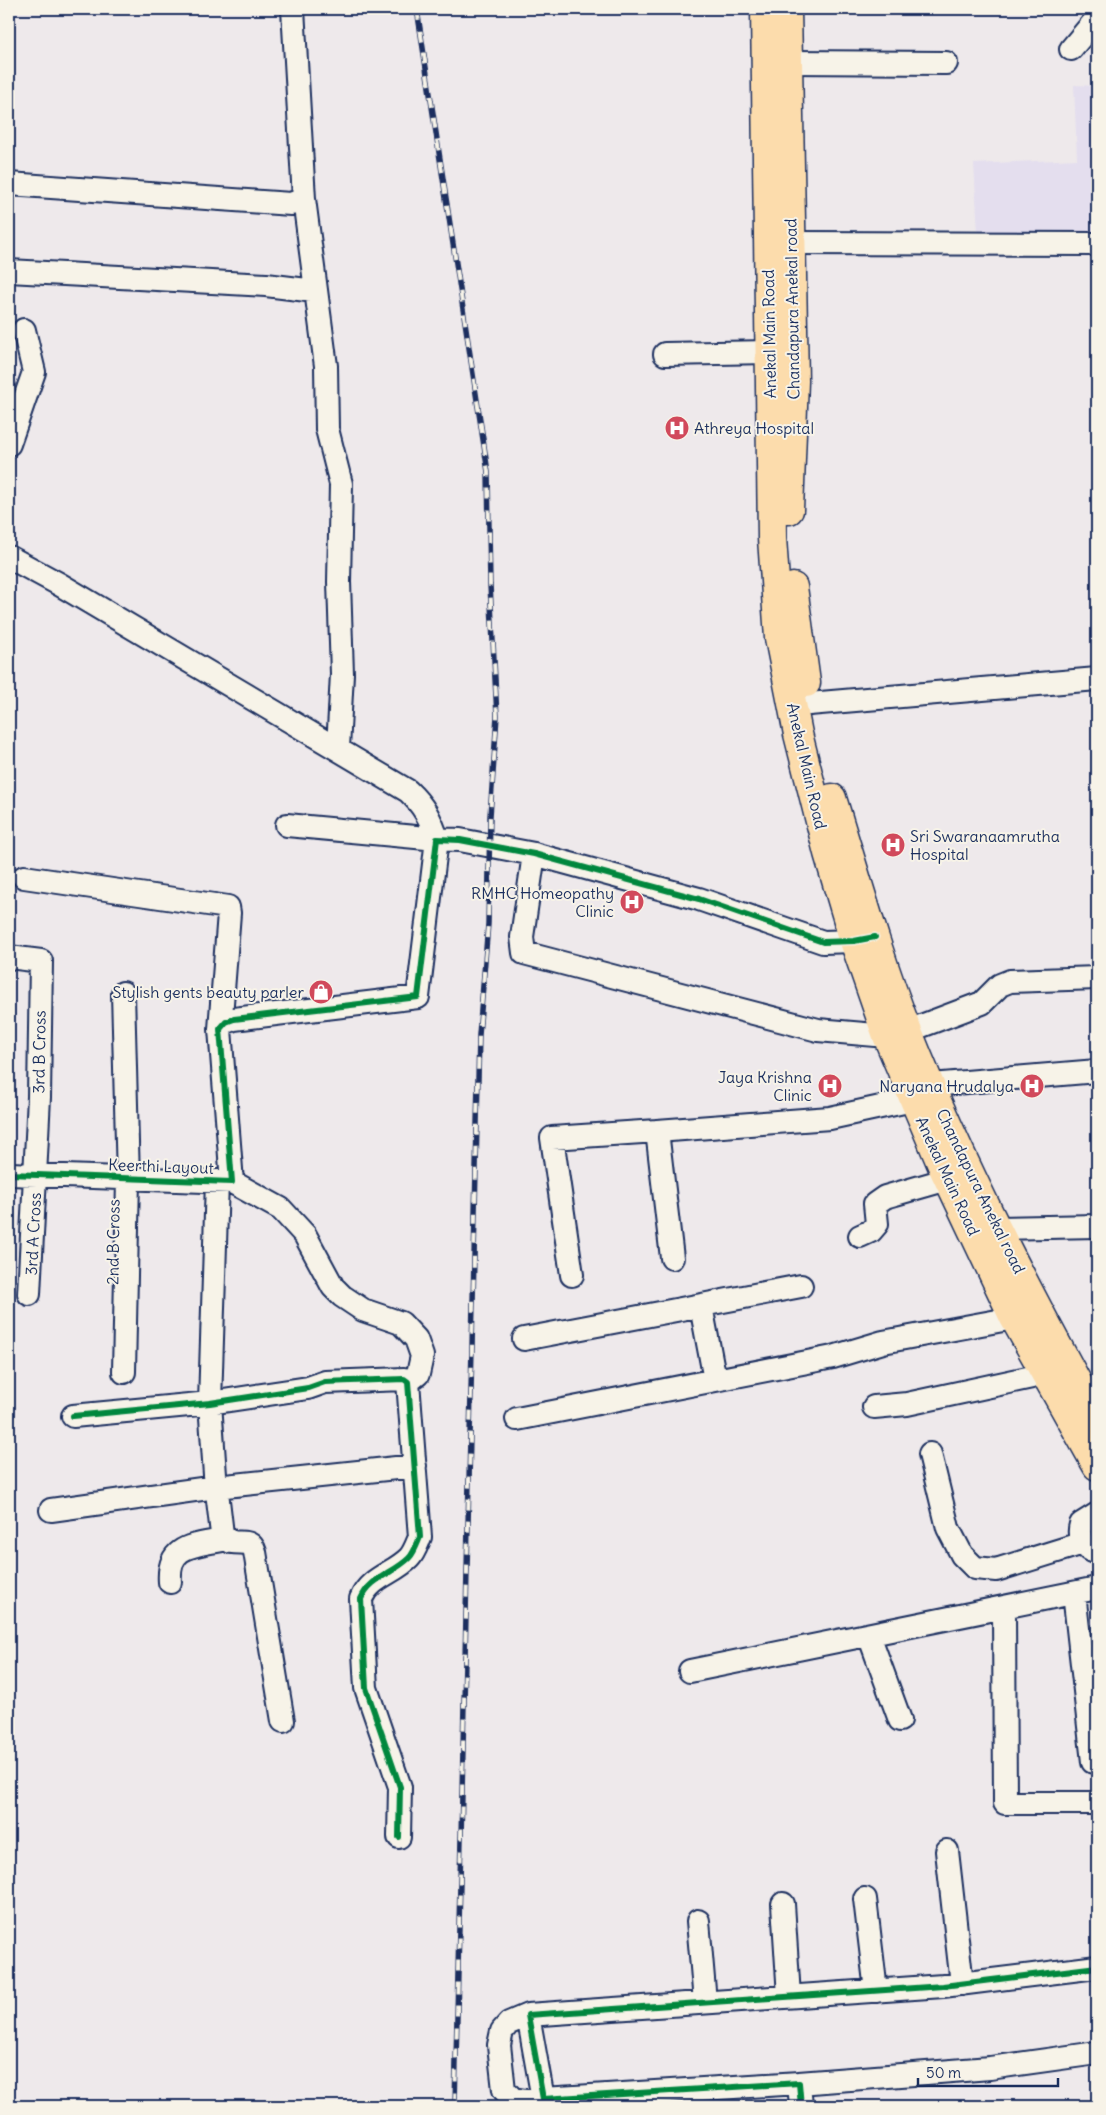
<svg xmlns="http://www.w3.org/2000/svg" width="1106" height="2115" font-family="Delius,sans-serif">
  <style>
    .built { fill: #e4deee }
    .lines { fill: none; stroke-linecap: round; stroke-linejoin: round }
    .minor-casing { stroke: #1b2f5e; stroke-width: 26 }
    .major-casing { stroke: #1b2f5e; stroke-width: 31 }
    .minor { stroke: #f7f3e8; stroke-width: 22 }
    .major { stroke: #fcdcac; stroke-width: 28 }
    .rail-casing { stroke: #1b2f5e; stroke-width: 5.5 }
    .rail { stroke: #f7f3e8; stroke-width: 4; stroke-dasharray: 11; stroke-linecap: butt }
    .cycleway-casing { stroke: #f7f3e8; stroke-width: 9 }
    .cycleway { stroke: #00873e; stroke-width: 6 }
    .labels { text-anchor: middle; stroke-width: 4; stroke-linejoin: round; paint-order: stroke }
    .street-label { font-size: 16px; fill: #1b2f5e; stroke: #f7f3e8 }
    .poi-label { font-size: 16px; fill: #1b2f5e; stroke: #f7f3e8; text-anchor: end }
  </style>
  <rect width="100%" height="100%" fill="#eee9eb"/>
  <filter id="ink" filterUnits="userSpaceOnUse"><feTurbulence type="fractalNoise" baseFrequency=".02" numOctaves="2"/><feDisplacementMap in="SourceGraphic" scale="10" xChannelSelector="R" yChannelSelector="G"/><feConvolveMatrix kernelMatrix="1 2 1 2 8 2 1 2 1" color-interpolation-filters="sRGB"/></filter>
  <g filter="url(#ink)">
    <!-- built -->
    <path class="built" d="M1074 85 1097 86V250L979 251 974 164 1077 159Z"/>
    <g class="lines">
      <defs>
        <path id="minor" d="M1071 49 1097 18
          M788 62 946 63
          M9 184 291 204 304 199 293 9
          M304 199 326 366 327 429 341 484 339 582 342 674 338 748
          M791 243 1097 244
          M9 271 266 285 315 291
          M665 354 769 352
          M9 444 34 372 24 330
          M9 557 59 584 408 791C423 805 431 819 437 839L287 825
          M809 704 1097 679
          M534 854 522 937 524 953 818 1030 887 1036
          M24 877 228 907 229 913 220 1029
          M9 957 41 961 39 1097 29 1294
          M123 993 128 1179 124 1372
          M908 1031 982 1003 1000 985 1010 981 1097 978
          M931 1085 1097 1071
          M9 1174 232 1182 220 1029 226 1022 234 1019 418 997 437 839 460 840 534 854 699 899 823 942 854 941 871 938
          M217 1181 210 1403 215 1475 222 1534 231 1542C243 1544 251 1539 255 1552L283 1721
          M232 1182 281 1209 305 1235 333 1287 342 1296 363 1310 401 1323 416 1339 422 1356 418 1374 408 1382
          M997 1228 1097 1226
          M860 1236 871 1231 877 1224 875 1204 885 1197 948 1179
          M672 1258 657 1131 830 1118 913 1100
          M572 1275 552 1138 657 1131
          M701 1306 715 1380
          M524 1339 801 1286
          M874 1407 907 1404 1046 1374 1060 1368
          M73 1416 210 1403 308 1388 325 1382 404 1379 408 1382 420 1537C417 1544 414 1553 409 1558 393 1574 370 1577 361 1599L366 1688 400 1787 399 1837
          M517 1419 833 1357 883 1342 1014 1318
          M930 1454 948 1528 962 1555 975 1568 996 1570 1083 1543
          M51 1510 216 1487 415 1466
          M1097 1514 1081 1524C1077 1537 1084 1550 1097 1553
          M170 1582C167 1543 196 1546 226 1539
          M1074 1593 1093 1762
          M1004 1607 1005 1803H1097
          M869 1635 900 1720
          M690 1671 1097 1588
          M947 1851 962 1984
          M865 1899 876 1991
          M783 1904 789 1996
          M698 1921 705 2002
          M528 2015 509 2023 502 2031 499 2045 504 2090 513 2099 526 2101 543 2099
          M799 2083 990 2068 1097 2053
          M801 2106 799 2083 543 2099 528 2015 943 1986 1097 1967"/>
        <path id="major" d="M765 9 772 538 779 638 798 734 828 853 854 941 887 1036 943 1168 1014 1318 1097 1466
          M787 9 794 381 789 510
          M793 587 806 683
          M832 798C856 876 878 956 908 1032 961 1165 1028 1293 1097 1418"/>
      </defs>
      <!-- minor casing -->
      <use href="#minor" class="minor-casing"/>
      <!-- major casing -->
      <use href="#major" class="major-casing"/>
      <!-- minor -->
      <use href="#minor" class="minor"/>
      <!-- major -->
      <use href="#major" class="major"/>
      <defs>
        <path id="rail" d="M417 9 488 472 490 585 497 716 490 816 488 924 479 1035 455 2106"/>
      </defs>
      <!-- rail casing -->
      <use href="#rail" class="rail-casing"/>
      <!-- rail -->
      <use href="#rail" class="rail"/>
      <defs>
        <path id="cycleway" d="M9 1174 232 1182 220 1029 226 1022 234 1019 418 997 437 839 460 840 534 854 699 899 823 942 854 941 875 937
          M73 1416 210 1403 308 1388 325 1382 404 1379 408 1382 420 1537C417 1544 414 1553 409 1558 393 1574 370 1577 361 1599L366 1688 400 1787 399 1837
          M801 2106 799 2083 543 2099 528 2015 943 1986 1097 1967"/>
      </defs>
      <!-- cycleway casing -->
      <use href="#cycleway" class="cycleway-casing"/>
      <!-- cycleway -->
      <use href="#cycleway" class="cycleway"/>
    </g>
  </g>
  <!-- icons -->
  <defs>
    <symbol id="hospital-disc" viewBox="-11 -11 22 22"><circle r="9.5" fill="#d1495b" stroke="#f7f3e8"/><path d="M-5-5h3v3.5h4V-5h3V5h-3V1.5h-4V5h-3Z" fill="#fff"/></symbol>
    <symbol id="shop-disc" viewBox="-11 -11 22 22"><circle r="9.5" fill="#d1495b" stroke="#f7f3e8"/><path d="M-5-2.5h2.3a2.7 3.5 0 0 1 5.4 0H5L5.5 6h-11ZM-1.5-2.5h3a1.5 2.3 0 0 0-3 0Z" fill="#fff"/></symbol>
  </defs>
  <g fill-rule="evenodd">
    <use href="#hospital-disc" x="663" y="414" width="28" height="28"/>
    <use href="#hospital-disc" x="879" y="831" width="28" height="28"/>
    <use href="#hospital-disc" x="618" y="888" width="28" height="28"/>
    <use href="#shop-disc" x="307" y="978" width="28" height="28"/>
    <use href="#hospital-disc" x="816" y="1072" width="28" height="28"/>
    <use href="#hospital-disc" x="1018" y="1072" width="28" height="28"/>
  </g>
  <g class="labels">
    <!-- street labels -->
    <g class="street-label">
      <text transform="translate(792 309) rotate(-91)" y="6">Chandapura Anekal road</text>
      <text transform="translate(769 334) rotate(-91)" y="6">Anekal Main Road</text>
      <text transform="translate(807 766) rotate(77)" y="6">Anekal Main Road</text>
      <text transform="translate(39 1052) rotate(-89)" y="6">3rd B Cross</text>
      <text transform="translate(161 1166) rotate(2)" y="6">Keerthi Layout</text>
      <text transform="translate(948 1176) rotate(65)" y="6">Anekal Main Road</text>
      <text transform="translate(981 1191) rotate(64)" y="6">Chandapura Anekal road</text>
      <text transform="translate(33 1234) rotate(-87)" y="6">3rd A Cross</text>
      <text transform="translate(113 1242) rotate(-89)" y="6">2nd B Cross</text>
    </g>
    <!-- poi labels -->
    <g class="poi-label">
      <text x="694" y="434" text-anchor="start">Athreya Hospital</text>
      <text x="910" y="842" text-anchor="start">Sri Swaranaamrutha<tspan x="910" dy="18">Hospital</tspan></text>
      <text x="614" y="899">RMHC Homeopathy<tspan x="614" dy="18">Clinic</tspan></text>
      <text x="304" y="998">Stylish gents beauty parler</text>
      <text x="812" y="1083">Jaya Krishna<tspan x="812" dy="18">Clinic</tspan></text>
      <text x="1014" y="1092">Naryana Hrudalya</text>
    </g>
  </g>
  <!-- margin -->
  <rect width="1106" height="2115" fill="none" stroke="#f7f3e8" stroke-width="30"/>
  <rect x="15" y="15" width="1076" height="2085" fill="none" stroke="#1b2f5e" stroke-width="2" filter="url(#ink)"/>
  <!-- scale -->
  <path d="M918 2078v8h140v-8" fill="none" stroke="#1b2f5e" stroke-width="2.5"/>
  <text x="926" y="2078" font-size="15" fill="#1b2f5e" stroke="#f7f3e8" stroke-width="4" paint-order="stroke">50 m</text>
</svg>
